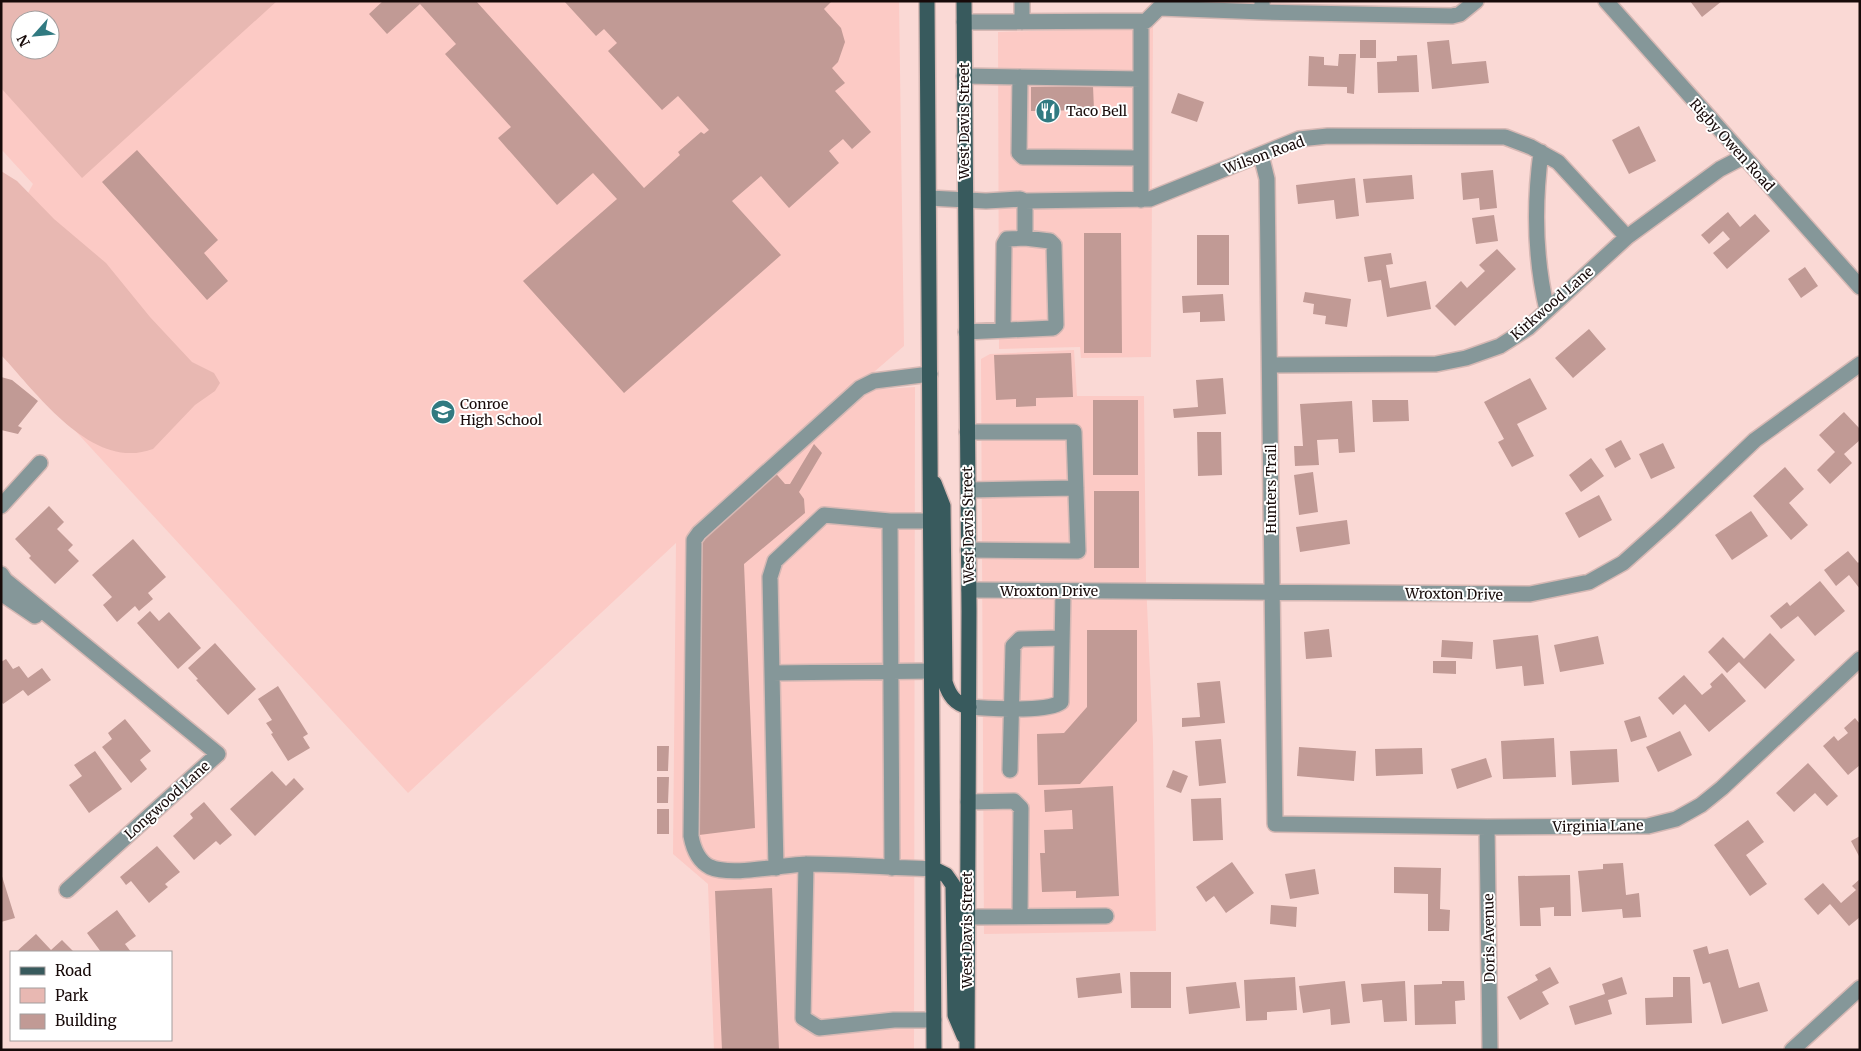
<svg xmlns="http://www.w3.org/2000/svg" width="1861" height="1051" font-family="Merriweather,serif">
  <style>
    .built { fill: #fccac5; fill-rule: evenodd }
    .green { fill: #e8b8b2; fill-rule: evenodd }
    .building { fill: #c19a95 }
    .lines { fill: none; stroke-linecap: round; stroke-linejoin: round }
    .minor-casing { stroke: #d6b8b4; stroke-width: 18 }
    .major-casing { stroke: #d6b8b4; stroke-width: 18 }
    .minor { stroke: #859799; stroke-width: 15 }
    .major { stroke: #385a5d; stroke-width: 15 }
    .labels { text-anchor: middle; stroke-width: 4; stroke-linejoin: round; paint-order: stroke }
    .poi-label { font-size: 14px; fill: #170a09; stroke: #fff; text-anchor: start }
    .street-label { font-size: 14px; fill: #170a09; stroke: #fff }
  </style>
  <rect width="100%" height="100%" fill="#fad9d5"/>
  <!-- built -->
  <path class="built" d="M1 1H899L904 346 852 391 915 387 914 1050H714L708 884 673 854 676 543 408 793 1 350V241L33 184 1 149ZM20 20H50V50H20Z
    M1153 27 1151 357 1081 358 1080 347 999 349 998 32Z
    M1074 350 1077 396H1144L1146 581 1153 742 1156 931 984 934 981 359 990 354Z"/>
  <!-- green -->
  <path class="green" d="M1 1H277L82 178 1 88ZM20 20H50V50H20Z
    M1 171 17 181 54 219 106 263 150 317 192 362 214 373 220 383 215 391 195 405 153 449C92 472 37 393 1 355Z"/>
  <!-- building -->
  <path class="building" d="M383 1H476L644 188 680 155 678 152 701 132 704 134 709 130 678 96 662 110 608 51 617 43 604 29 596 36 564 1H832L824 9 841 28 845 42 838 62 832 68 845 83 835 91 871 132 852 149 843 139 829 151 839 163 789 208 761 176 732 201 781 255 624 393 523 281 617 199 593 173 557 205 498 138 511 127 445 54 456 44 420 4 387 34 369 14Z
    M1690 1H1722L1702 17Z
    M1360 40H1376V58H1360Z
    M1449 40 1452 64 1486 61 1489 83 1432 89 1427 42Z
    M1339 54H1356L1354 94 1347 93V87L1308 86 1309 56 1324 57V65L1338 66Z
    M1417 55 1419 92 1378 93 1377 62 1397 61V56Z
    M1093 86 1094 110 1031 111V87Z
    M1178 93 1204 102 1197 122 1171 113Z
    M1639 126 1656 161 1629 174 1612 140Z
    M137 150 218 240 204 253 228 281 207 300 102 182Z
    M1493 170 1497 208 1480 210 1479 198 1463 200 1461 173Z
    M1412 175 1414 199 1366 203 1363 179Z
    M1355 178 1359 216 1336 219 1334 200 1298 204 1296 185Z
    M1728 212 1740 227 1755 214 1770 231 1727 269 1713 253 1730 239 1723 231 1709 244 1701 235Z
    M1494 215 1498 241 1476 244 1472 218Z
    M1084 233H1121L1122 353H1084Z
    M1197 235H1229V285H1197Z
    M1497 249 1516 269 1455 326 1435 306 1461 281 1467 288 1485 271 1479 265Z
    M1391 253 1393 264 1386 265 1390 288 1426 281 1431 309 1387 317 1381 280 1368 282 1364 257Z
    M1805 267 1818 286 1801 298 1788 279Z
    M1305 292 1351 299 1347 327 1325 324 1326 316 1313 314 1314 304 1303 302Z
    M1223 294 1225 321 1200 322V312L1183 313 1182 296Z
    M1589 329 1606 349 1573 378 1555 358Z
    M1071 353 1073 397 1036 398V406L1016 407V399L996 400 994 355Z
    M1 377 12 380 38 401 18 426 22 428 18 434 1 430Z
    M1223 378 1226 414 1174 418 1173 409 1198 407 1196 380Z
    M1530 378 1547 409 1517 424 1534 456 1512 467 1498 442 1504 439 1484 402Z
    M1093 400H1138V475H1093Z
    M1372 400H1408L1409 421 1373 422Z
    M1352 401 1355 452 1339 453 1338 439 1317 440 1319 465 1295 466 1294 446H1303L1300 404Z
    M1844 412 1860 429V440L1844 454 1852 463 1830 484 1817 470 1835 452 1819 435Z
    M1197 432H1221L1222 475 1198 476Z
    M1621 440 1631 459 1615 468 1605 449Z
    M1663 443 1675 468 1651 479 1639 454Z
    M814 444 822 453 799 492 804 499 805 513 744 564 755 828 699 835 698 542 772 469 785 484H790Z
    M1591 458 1604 476 1581 492 1569 475Z
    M1785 467 1804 489 1789 503 1808 525 1791 540 1753 496Z
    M1313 472 1318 512 1299 515 1294 475Z
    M1094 491H1139V568H1094Z
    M1599 495 1612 520 1579 538 1565 513Z
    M49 506 64 522 57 529 73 545 68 550 79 561 55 584 29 558 31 556 15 539Z
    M1751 511 1768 536 1732 560 1715 535Z
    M1347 520 1350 544 1300 552 1296 527Z
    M133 539 166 577 148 593 153 599 139 611 135 606 117 622 103 605 112 597 92 575Z
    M1848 551 1858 563 1860 561V589L1849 575 1836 586 1824 570Z
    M1820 581 1845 611 1815 636 1798 616 1781 629 1770 616 1787 602 1790 606Z
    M150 611 159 621 169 612 201 648 178 669 137 623Z
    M1329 629 1332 657 1306 659 1304 632Z
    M1087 630H1137V721L1080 784 1038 785 1037 734 1064 733 1087 707Z
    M1770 633 1795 660 1765 689 1739 662 1727 673 1708 652 1723 637 1744 659Z
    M1538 635 1544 684 1524 686 1522 666 1496 669 1493 640Z
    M1598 636 1604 664 1560 672 1554 645Z
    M1442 640 1473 642 1472 659 1441 657Z
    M215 643 256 689 228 715 196 680 198 679 188 668Z
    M6 659 13 669 19 666 28 678 42 668 51 680 28 696 23 690 3 704 1 701V662Z
    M1433 661H1456V674L1433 673Z
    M1722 673 1746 701 1709 732 1685 704 1673 715 1658 698 1684 675 1702 695 1712 687 1710 684Z
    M1220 681 1225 723 1182 727V718L1200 717 1197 683Z
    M278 686 308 734 303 737 310 748 288 761 271 734 273 733 266 723 272 720 258 699Z
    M1640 716 1647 737 1631 742 1624 721Z
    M1855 718 1860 724V765L1848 775 1823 746 1834 736 1838 741 1848 733 1844 728Z
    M125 719 151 751 140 760 147 769 131 783 102 747 112 739 108 733Z
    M1680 731 1692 755 1658 772 1646 747Z
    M1554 738 1556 777 1503 779 1501 741Z
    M1221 739 1226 783 1199 786 1195 741Z
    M657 746H669L668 771H657Z
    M1299 747 1356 751 1354 781 1297 776Z
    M1422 748 1423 774 1376 776 1375 749Z
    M1617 749 1619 782 1572 785 1570 751Z
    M95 751 122 789 89 813 69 785 82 776 74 765Z
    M1486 758 1492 777 1457 789 1451 769Z
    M1808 763 1838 796 1827 806 1815 793 1794 812 1776 793Z
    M1173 770 1188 776 1181 793 1166 787Z
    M272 771 286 786 294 778 304 789 255 836 230 809Z
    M657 777H669L668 803H657Z
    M1113 786 1119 896 1076 898V891L1042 892 1040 853H1045L1044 830 1073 829 1072 810 1045 812 1044 790Z
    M1221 798 1223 840 1193 841 1191 799Z
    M204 802 232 835 220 845 216 841 194 860 173 836 193 818 190 814Z
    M657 809H669V834H657Z
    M1748 820 1764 842 1746 855 1767 884 1750 896 1714 845Z
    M1860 836V858L1851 841Z
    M157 846 180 872 165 884 168 887 149 903 131 881 126 885 120 877Z
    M1232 862 1254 893 1226 913 1214 896 1206 902 1196 887Z
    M1623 863 1626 895 1639 893 1641 917 1623 918 1622 909 1582 912 1578 871 1603 869V864Z
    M1394 867 1441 868 1440 909 1450 910 1449 931H1428V894L1394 893Z
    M1315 869 1319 894 1290 899 1285 874Z
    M1 873 15 918 1 922Z
    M1570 875 1571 916H1554V907L1540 908 1541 926H1520L1518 876Z
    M1860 879V917L1849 926 1830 904 1818 915 1804 899 1823 883 1841 903 1856 890 1852 886Z
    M772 888 779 1050H722L715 891Z
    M1271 905 1297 907 1296 927 1270 924Z
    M117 910 136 936 125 944 131 952H101L87 933Z
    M36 934 51 950 62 940 74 952H16Z
    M1707 946 1709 954 1728 949 1739 988 1759 982 1768 1011 1722 1024 1710 982 1703 984 1693 950Z
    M1550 967 1559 983 1542 992 1549 1004 1520 1020 1507 997 1538 980 1535 975Z
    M1130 972H1171V1008H1131Z
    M1120 973 1122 993 1078 998 1076 978Z
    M1295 977 1297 1010 1267 1012V1020L1246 1021 1244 980Z
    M1622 977 1627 994 1608 1000 1612 1014 1575 1025 1569 1006 1605 994 1602 984Z
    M1673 977H1690L1692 1023 1646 1025 1645 998 1673 997Z
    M1345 981 1350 1023 1331 1025 1330 1009 1303 1013 1299 986Z
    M1405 981 1407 1021 1384 1022 1382 1000 1363 1002 1361 984Z
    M1442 981H1464L1465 1000 1455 1001 1456 1024 1415 1025 1414 985 1442 984Z
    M1236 982 1240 1008 1189 1014 1186 987Z"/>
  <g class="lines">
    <defs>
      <path id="minor" d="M1022 1V22
        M1606 1 1860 287
        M1262 3 1263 12 1452 16 1460 14 1476 1
        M964 22 1146 21 1159 8 1263 12
        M1141 22V200
        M964 76 1141 79
        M1020 77 1019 153 1023 157 1141 158
        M1541 152C1534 204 1535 259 1547 310
        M1261 155 1267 179 1275 824 1487 827 1648 826 1676 819 1701 805 1722 788 1860 659
        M929 198 986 201 1020 199 1025 201 1150 199 1299 139 1328 136 1505 137 1531 147 1558 162 1627 237
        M1003 330 1004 244 1007 239 1025 238
        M966 332 1053 328 1056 325 1054 245 1050 241 1025 238V201
        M1270 365 1436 364 1466 358 1500 346 1528 328 1627 237 1720 169 1743 157
        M930 374 874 381 860 388 699 533 694 540 691 836C693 847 698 861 710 867 733 877 783 864 808 864 850 864 892 868 934 869
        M967 432H1074L1078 551 968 550
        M968 490 1076 488
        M1 506 40 463
        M890 521 892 868
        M1 574 5 580 218 754 67 890
        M969 590 1530 594 1589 582 1623 563 1669 522 1755 440 1860 364
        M1 593 35 616
        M772 673 932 671
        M969 707C988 708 1047 713 1061 702L1063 591
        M1010 770 1013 646 1020 639 1062 638
        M968 802 1014 801 1021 808 1020 916
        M1487 827 1490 1050
        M806 864 803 1018 819 1028 894 1020H934
        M776 868 770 577 775 561 824 515 890 521H932
        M967 917 1106 916
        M1792 1050 1860 988"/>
      <path id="major" d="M927 1 934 1050
        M964 1 969 611 967 1050
        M934 483 943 506 945 682C949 695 955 704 969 707
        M934 869 946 875 953 885 955 1015 964 1036"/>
    </defs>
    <!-- minor casing -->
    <use href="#minor" class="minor-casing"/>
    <!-- major casing -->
    <use href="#major" class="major-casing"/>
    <!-- minor -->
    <use href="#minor" class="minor"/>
    <!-- major -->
    <use href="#major" class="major"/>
  </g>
  <!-- icons -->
  <defs>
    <symbol id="restaurant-disc" viewBox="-11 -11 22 22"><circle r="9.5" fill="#317a81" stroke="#fff"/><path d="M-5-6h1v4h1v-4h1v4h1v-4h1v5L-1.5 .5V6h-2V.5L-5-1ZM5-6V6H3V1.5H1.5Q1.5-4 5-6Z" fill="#fff"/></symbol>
    <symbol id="school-disc" viewBox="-11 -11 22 22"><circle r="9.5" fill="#317a81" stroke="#fff"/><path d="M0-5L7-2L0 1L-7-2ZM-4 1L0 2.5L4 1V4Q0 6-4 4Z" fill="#fff"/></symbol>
  </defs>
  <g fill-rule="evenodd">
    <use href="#restaurant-disc" x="1034" y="97" width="28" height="28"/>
    <use href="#school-disc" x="429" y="398" width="28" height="28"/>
  </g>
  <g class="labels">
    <!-- poi labels -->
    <g class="poi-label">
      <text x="1066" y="116">Taco Bell</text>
      <text x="460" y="409">Conroe<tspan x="460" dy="16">High School</tspan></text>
    </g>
    <!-- street labels -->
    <g class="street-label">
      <text transform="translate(964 121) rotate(-90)" y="5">West Davis Street</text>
      <text transform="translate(1732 145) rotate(48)" y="5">Rigby Owen Road</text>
      <text transform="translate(1264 155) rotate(-20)" y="5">Wilson Road</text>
      <text transform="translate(1552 303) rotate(-41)" y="5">Kirkwood Lane</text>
      <text transform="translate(1271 489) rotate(-90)" y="5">Hunters Trail</text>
      <text transform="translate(968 525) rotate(-91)" y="5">West Davis Street</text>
      <text x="1049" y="596">Wroxton Drive</text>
      <text transform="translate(1454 594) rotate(1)" y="5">Wroxton Drive</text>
      <text transform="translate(167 800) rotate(-42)" y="5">Longwood Lane</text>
      <text transform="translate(1598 826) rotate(-1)" y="5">Virginia Lane</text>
      <text transform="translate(967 930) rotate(-90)" y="5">West Davis Street</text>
      <text transform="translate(1489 938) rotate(-91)" y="5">Doris Avenue</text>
    </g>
  </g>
  <!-- border -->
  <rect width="1861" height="1051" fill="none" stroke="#170a09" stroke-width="5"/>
  <!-- legend -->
  <rect x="10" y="951" width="162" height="90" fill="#ffffff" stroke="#a29d9d"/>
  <rect x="20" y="967" width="25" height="8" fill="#385a5d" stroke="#a29d9d"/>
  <text x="55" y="976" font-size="15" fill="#170a09">Road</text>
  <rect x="20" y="988" width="25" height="15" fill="#e8b8b2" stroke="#a29d9d"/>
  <text x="55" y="1001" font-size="15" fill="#170a09">Park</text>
  <rect x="20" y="1014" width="25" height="15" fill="#c19a95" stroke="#a29d9d"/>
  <text x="55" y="1026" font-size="15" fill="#170a09">Building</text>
  <!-- north arrow -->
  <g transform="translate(35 35) rotate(243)"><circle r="24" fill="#ffffff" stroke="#a29d9d"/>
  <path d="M0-4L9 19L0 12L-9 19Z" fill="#317a81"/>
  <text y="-8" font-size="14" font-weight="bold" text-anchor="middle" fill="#170a09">N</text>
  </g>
</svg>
